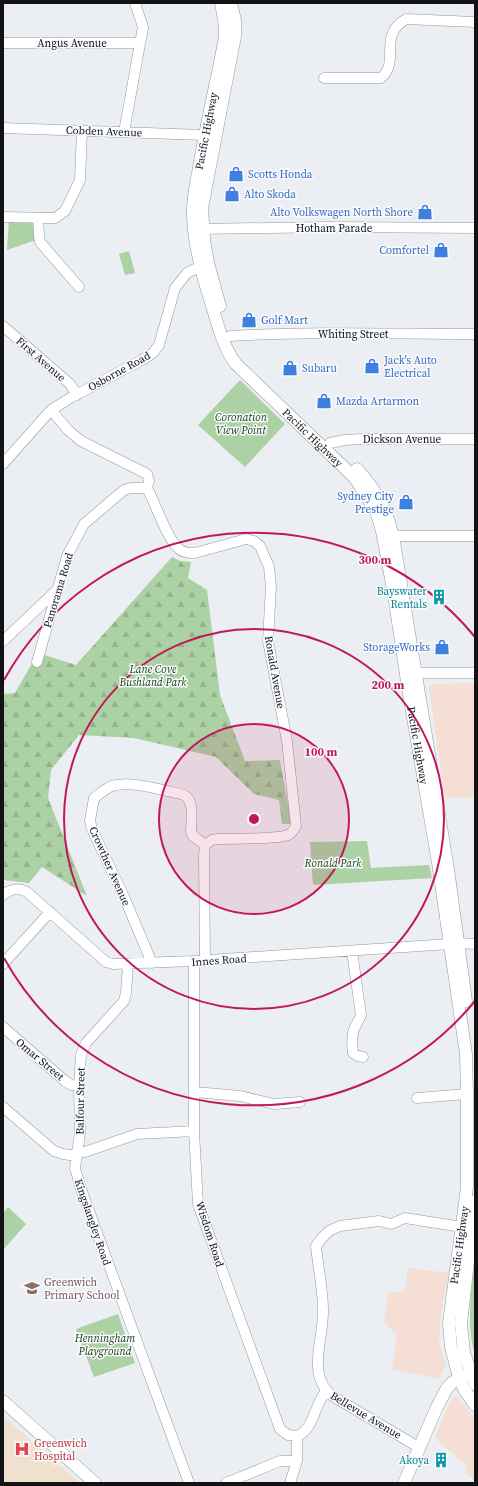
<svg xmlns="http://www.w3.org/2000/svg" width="478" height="1486" font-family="'Source Serif 4',serif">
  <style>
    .commercial { fill: #f5ded3 }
    .medical { fill: #f0e1ce }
    .green { fill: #acd1a4 }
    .forest { fill: url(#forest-firs) }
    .cemetery { fill: url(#cemetery-stones) }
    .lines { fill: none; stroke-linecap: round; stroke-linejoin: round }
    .minor-casing { stroke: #96989c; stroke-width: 11 }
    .major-casing { stroke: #96989c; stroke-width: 13 }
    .minor { stroke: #fff; stroke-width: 10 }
    .major { stroke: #fff; stroke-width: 12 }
    .ring { fill: none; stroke: #c2185b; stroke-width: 2 }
    .labels { text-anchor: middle; stroke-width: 3; stroke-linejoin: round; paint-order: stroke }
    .street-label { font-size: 11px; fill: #131315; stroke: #f9fbfe }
    .shop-label { font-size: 11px; fill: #366cbe; stroke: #f9fbfe; text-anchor: start }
    .park-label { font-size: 11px; font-style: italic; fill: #143a0b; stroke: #f9fbfe }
    .culture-label { font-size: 11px; fill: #0d838f; stroke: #f9fbfe; text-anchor: end }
    .education-label { font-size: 11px; fill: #785e54; stroke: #f9fbfe; text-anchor: start }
    .health-label { font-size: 11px; fill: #be3a42; stroke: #f9fbfe; text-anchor: start }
    .centre { fill: #c2185b; stroke: #f9fbfe; stroke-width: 2 }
    .ring-label { font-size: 12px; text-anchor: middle; font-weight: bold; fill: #c2185b; stroke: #f9fbfe; stroke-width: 3; stroke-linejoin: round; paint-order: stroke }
  </style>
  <defs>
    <pattern id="forest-firs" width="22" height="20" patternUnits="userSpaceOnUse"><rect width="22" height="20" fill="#acd1a4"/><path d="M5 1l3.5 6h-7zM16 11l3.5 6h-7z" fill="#93b38c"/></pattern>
    <pattern id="cemetery-stones" width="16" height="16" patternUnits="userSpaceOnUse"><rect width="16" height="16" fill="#acd1a4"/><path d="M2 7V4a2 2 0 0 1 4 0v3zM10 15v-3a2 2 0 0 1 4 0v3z" fill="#93b38c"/></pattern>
  </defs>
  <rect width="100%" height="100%" fill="#ebeef2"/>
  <!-- commercial -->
  <path class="commercial" d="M475 683V798L445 797 429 688 431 684Z
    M408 1268 449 1273 441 1312 439 1343 445 1360V1366L439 1379 392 1369 397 1336 384 1321 388 1293 405 1291Z
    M455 1396H457L475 1419V1481L465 1472 468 1467 435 1438 452 1397Z"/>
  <!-- medical -->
  <path class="medical" d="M3 1416 80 1483H3Z"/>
  <!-- green -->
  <path class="green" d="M9 219 34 222 36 240 7 250Z
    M129 251 135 273 125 275 119 254Z
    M240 380 285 424 245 467 198 425Z
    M367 841 371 868 429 865 432 878 313 885 310 842Z
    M8 1207 26 1224 3 1250V1213Z
    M118 1314 135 1363 94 1377 76 1329Z"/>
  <!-- forest -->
  <path class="forest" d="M172 557 180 561 191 562 188 578 207 590 220 695 245 761 280 760 291 821 290 824H282L279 800 254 794 216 757 134 738 79 735 51 770 48 798 87 896 42 867 29 883 4 880 3 694 15 693 38 653 76 665Z"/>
  <!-- cemetery -->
  <path class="cemetery" d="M475 1260V1356C466 1324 471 1293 475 1260Z"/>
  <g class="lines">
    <defs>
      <path id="minor" d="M3 43H140
        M324 78H381C401 61 377 36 406 19L475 22
        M3 128 204 135
        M124 132 143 27 135 3
        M3 217 55 218 65 211 80 180 82 131
        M38 218 39 236 40 242 79 287
        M197 229 329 227 475 228
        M3 326 70 384 77 395
        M230 336C312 331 394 334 475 334
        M51 410 68 430 81 441 147 474 149 481 147 488
        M330 443 345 440 362 439H475
        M3 464 51 410 72 397 142 360 153 353 159 345 175 288 187 273 207 263
        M147 488C155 502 167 539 178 548 183 553 189 553 195 553L246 539 254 541 260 546 269 567 271 586 268 641 287 741 296 826C294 830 292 833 288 835 273 840 236 838 218 839L212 840 205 845 204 855 205 961
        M393 536H475
        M3 641 58 589
        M37 662 67 556 84 524 124 490 131 488H147
        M416 673H475
        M3 895C11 889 18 887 27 892L106 962 113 964 194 961 450 944
        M459 943 475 944
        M352 951 361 1015C359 1020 357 1023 355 1027 351 1035 352 1045 353 1053L358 1056 363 1057
        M194 961V1131L198 1204 280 1429 288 1435 297 1436
        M152 963 125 899 92 829 90 821 94 798C100 794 106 788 112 786 130 780 166 791 184 795 195 801 191 821 191 832L192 835 205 845
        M3 964 50 912
        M128 965 126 993 124 1001 86 1043 81 1055 79 1086 80 1133 75 1168 81 1189 189 1483
        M3 1027 65 1081 71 1085 79 1086
        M195 1092 240 1096 274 1104 300 1102
        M417 1098 467 1094
        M3 1107 54 1151 63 1154 76 1156
        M77 1151 85 1152 137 1134 194 1131
        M420 1448 334 1397C305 1377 324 1339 323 1310 323 1289 318 1267 316 1246L321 1239 329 1231 340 1226 379 1221 391 1224 405 1218 462 1227
        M226 1483 280 1461H297
        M290 1483 297 1461V1436C314 1430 314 1405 326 1391"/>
      <g id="major">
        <path id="s1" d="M221 3 225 26V37C217 81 206 124 199 168 196 184 192 200 193 216 194 246 202 275 211 302 217 323 223 347 236 364L355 478 376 511 382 531 394 595 408 688 438 863 466 1054 467 1094V1187L449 1323 451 1347 458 1374 464 1389 475 1405"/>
        <path d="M220 306 208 263 204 239 202 208 235 36V20L231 3"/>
        <path d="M357 469C376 490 386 508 393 536L448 869 466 1001"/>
        <path d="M475 1201 461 1323 464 1353 475 1384"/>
        <path d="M3 1401 95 1483"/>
        <path d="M404 1483 436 1409 447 1388 453 1382 466 1375"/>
      </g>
    </defs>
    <!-- minor casing -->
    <use href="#minor" class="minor-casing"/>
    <!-- major casing -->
    <use href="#major" class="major-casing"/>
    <!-- minor -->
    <use href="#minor" class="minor"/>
    <!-- major -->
    <use href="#major" class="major"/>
  </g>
  <!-- distance rings -->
  <circle cx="254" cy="819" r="95" fill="#c2185b" fill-opacity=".12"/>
  <g class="ring">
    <circle cx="254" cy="819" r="95"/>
    <circle cx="254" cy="819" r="190"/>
    <path d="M475 1001A286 286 0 0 1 4 958M4 680A286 286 0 0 1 475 637"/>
  </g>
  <!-- icons -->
  <defs>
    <symbol id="shop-bare" viewBox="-9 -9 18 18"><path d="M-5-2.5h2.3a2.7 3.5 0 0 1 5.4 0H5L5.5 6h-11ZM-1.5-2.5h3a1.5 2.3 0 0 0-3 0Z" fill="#3f7fe0" stroke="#f9fbfe" stroke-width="2.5" paint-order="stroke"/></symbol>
    <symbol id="building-bare" viewBox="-9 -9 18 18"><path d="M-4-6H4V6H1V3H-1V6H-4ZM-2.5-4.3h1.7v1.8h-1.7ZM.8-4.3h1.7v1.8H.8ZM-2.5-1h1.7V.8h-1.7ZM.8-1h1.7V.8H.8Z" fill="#0f9aa8" stroke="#f9fbfe" stroke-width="2.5" paint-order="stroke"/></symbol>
    <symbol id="school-bare" viewBox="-9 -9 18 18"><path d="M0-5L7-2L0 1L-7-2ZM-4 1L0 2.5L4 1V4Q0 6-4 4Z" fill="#8d6e63" stroke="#f9fbfe" stroke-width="2.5" paint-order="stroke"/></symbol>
    <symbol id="hospital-bare" viewBox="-9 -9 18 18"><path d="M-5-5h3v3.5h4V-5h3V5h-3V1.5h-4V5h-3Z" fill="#e0444e" stroke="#f9fbfe" stroke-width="2.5" paint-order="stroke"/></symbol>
  </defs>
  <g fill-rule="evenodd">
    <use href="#shop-bare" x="225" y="163" width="22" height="22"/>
    <use href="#shop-bare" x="221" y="183" width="22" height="22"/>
    <use href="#shop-bare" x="414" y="201" width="22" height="22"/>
    <use href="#shop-bare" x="430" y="239" width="22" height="22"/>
    <use href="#shop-bare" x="238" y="309" width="22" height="22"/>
    <use href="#shop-bare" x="361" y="355" width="22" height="22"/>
    <use href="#shop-bare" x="279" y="357" width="22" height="22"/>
    <use href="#shop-bare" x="313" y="390" width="22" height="22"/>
    <use href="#shop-bare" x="395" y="491" width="22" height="22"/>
    <use href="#building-bare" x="428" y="586" width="22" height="22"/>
    <use href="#shop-bare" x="431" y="636" width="22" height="22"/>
    <use href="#school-bare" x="21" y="1277" width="22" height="22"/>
    <use href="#hospital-bare" x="11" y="1438" width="22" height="22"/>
    <use href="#building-bare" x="430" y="1449" width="22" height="22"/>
  </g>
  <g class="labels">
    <!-- street labels -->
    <g class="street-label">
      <text x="72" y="47">Angus Avenue</text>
      <text transform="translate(104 131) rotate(2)" y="4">Cobden Avenue</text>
      <text transform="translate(206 131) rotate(-79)" y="4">Pacific Highway</text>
      <text x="334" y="232">Hotham Parade</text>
      <text x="353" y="338">Whiting Street</text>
      <text transform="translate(41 359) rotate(41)" y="4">First Avenue</text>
      <text transform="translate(119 371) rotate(-29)" y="4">Osborne Road</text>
      <text dy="4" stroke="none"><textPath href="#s1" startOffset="478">Pacific Highway</textPath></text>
      <text x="402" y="443">Dickson Avenue</text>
      <text transform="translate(58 590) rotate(-73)" y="4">Panorama Road</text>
      <text transform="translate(275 672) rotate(80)" y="4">Ronald Avenue</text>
      <text dy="4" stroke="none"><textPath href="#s1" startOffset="814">Pacific Highway</textPath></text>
      <text transform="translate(110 866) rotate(66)" y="4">Crowther Avenue</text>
      <text transform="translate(219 960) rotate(-4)" y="4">Innes Road</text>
      <text transform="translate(40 1059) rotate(40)" y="4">Omar Street</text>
      <text transform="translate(80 1101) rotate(-89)" y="4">Balfour Street</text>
      <text transform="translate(93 1222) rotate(71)" y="4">Kingslangley Road</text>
      <text transform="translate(210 1234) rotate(72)" y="4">Wisdom Road</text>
      <text transform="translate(459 1245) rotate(-82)" y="4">Pacific Highway</text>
      <text transform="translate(366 1415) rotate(31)" y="4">Bellevue Avenue</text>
    </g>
    <!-- shop labels -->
    <g class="shop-label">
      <text x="248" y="178">Scotts Honda</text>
      <text x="244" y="198">Alto Skoda</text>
      <text x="413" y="216" text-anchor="end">Alto Volkswagen North Shore</text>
      <text x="429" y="254" text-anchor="end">Comfortel</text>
      <text x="261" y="324">Golf Mart</text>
      <text x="384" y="364">Jack's Auto<tspan x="384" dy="13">Electrical</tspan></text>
      <text x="302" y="372">Subaru</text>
      <text x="336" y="405">Mazda Artarmon</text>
      <text x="394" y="500" text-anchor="end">Sydney City<tspan x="394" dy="13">Prestige</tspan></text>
      <text x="430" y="651" text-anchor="end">StorageWorks</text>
    </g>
    <!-- park labels -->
    <g class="park-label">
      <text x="241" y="421">Coronation<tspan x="241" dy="13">View Point</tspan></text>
      <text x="153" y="673">Lane Cove<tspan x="153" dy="13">Bushland Park</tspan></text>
      <text x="333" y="867">Ronald Park</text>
      <text x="105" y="1342">Henningham<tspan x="105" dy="13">Playground</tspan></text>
    </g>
    <!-- culture labels -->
    <g class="culture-label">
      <text x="427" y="595">Bayswater<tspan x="427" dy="13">Rentals</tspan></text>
      <text x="429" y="1464">Akoya</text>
    </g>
    <!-- education labels -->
    <g class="education-label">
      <text x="44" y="1286">Greenwich<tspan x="44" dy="13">Primary School</tspan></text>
    </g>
    <!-- health labels -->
    <g class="health-label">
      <text x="34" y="1447">Greenwich<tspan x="34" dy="13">Hospital</tspan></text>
    </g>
  </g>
  <circle cx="254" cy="819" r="6" class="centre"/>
  <g class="ring-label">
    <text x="375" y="564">300 m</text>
    <text x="388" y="689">200 m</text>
    <text x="321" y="756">100 m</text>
  </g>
  <!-- border -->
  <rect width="478" height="1486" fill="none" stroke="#131315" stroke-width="8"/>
</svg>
